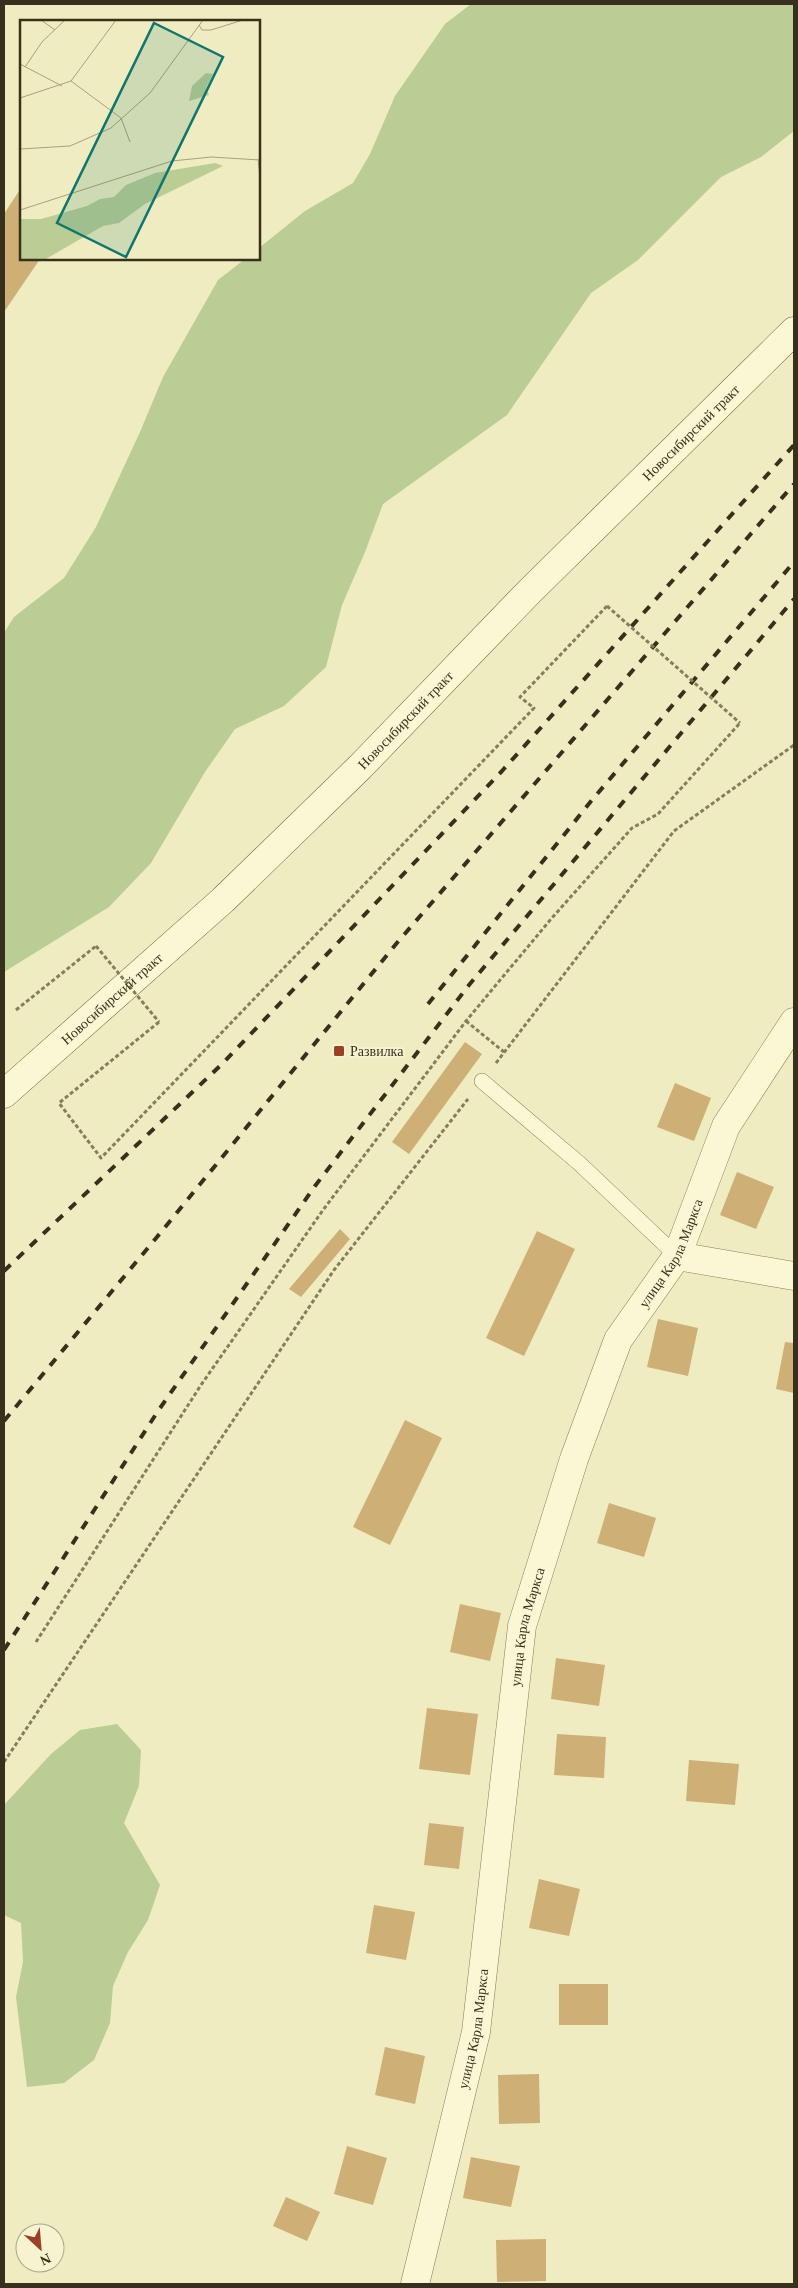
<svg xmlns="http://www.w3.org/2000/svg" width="798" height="2288" font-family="Georgia,serif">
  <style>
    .green { fill: #b9cd94 }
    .building { fill: #ceaf75 }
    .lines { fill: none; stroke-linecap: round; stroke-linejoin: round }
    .service-casing { stroke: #897d58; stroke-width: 16 }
    .minor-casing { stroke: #897d58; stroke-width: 29 }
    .secondary-casing { stroke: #6a5e3b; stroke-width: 29 }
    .path { stroke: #897d58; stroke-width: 3; stroke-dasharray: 4 2.5; stroke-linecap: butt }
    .service { stroke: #f9f7d4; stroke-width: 15 }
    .minor { stroke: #f9f7d4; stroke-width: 28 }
    .secondary { stroke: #f9f7d4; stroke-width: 28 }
    .rail { stroke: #38301d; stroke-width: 4; stroke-dasharray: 9 9; stroke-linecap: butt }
    .path-bridge { stroke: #897d58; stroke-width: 3; stroke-dasharray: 4 2.5; stroke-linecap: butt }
    .poi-dot { fill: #994026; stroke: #f6f4d0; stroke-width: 2 }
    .labels { text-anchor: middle; stroke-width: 4; stroke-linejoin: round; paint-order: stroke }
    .street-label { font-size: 14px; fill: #38301d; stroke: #f6f4d0 }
    .poi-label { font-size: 14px; fill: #38301d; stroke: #f6f4d0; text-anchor: start }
    .inset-road { fill: none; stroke: #a6a17f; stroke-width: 1 }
    .view { fill: #0f766e; fill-opacity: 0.15; stroke: #0f766e; stroke-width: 2.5 }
    .inset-edge { fill: none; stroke: #38301d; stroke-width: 2.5 }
  </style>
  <rect width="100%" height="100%" fill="#efecc1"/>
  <!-- green -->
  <path class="green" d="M471 4H794V131L761 157 721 177 638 260 591 293 507 415 383 504 365 552 342 605 326 667 284 706 235 729 205 772 151 863 109 907 4 972V633L14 617 64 578 96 527 140 432 163 377 218 280 245 259H259V248L305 211 353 183 370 154 395 96 445 24Z
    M117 1724 141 1750 139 1786 124 1823 160 1885 148 1920 128 1952 113 1986 110 2023 94 2060 64 2083 27 2087 16 1997 23 1962 21 1923 4 1915V1805L51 1754 80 1730Z"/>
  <!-- building -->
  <path class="building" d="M21 188V259H40L4 312V214Z
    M465 1042 482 1054 409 1154 392 1142Z
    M675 1083 711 1098 694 1141 657 1127Z
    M737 1172 774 1187 756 1229 720 1215Z
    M340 1229 350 1239 301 1297 289 1289Z
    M537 1231 575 1249 524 1356 486 1338Z
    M658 1319 698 1328 688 1376 647 1367Z
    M785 1342 794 1343V1393L776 1389Z
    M405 1420 442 1438 390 1545 353 1527Z
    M609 1503 656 1518 644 1557 597 1543Z
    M460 1604 501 1613 490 1661 450 1652Z
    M556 1658 605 1665 599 1706 551 1699Z
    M427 1708 478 1714 470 1775 419 1769Z
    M557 1734 606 1737 604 1778 554 1775Z
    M689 1760 739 1764 735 1805 686 1801Z
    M429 1823 464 1827 459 1869 424 1865Z
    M539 1879 580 1889 569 1936 529 1928Z
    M374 1905 415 1912 406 1960 366 1953Z
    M559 1984H608V2025H559Z
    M385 2047 425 2056 415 2104 375 2095Z
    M539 2074 540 2123 499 2124 498 2075Z
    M347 2146 387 2158 373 2205 334 2194Z
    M471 2157 520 2166 511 2207 463 2198Z
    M286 2197 320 2212 307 2241 273 2226Z
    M546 2239V2281L497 2282 496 2240Z"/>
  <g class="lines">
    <defs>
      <path id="service" d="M482 1081 580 1164 677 1256"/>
      <g id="minor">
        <path d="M677 1256 794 1276"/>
        <path id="s1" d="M415 2284 476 2032 522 1626 574 1459 618 1340 677 1256 726 1126 794 1022"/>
      </g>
      <g id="secondary">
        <path id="s2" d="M4 1094 223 900 360 767 529 592 794 331"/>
      </g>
    </defs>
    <!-- service casing -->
    <use href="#service" class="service-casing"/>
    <!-- minor casing -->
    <use href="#minor" class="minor-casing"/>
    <!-- secondary casing -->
    <use href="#secondary" class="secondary-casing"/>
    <!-- path -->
    <path class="path" d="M16 1010 96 946
      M466 1021 504 1052
      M159 1022 59 1103 101 1158 534 708 520 697 607 606
      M496 1063 674 831 794 745
      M36 1642 201 1385 323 1210 466 1021 551 919 632 828 658 814 740 723
      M4 1762 334 1270 468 1099"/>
    <!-- service -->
    <use href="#service" class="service"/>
    <!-- minor -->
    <use href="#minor" class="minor"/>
    <!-- secondary -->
    <use href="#secondary" class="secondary"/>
    <!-- rail -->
    <path class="rail" d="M428 1004 592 800 794 562
      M4 1271 222 1064 502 771 794 445
      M4 1421 157 1237 396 944 794 484
      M4 1650 158 1411 315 1186 469 985 794 599"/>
    <!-- path-bridge -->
    <path class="path-bridge" d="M607 606 740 723
      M96 946 159 1022"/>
  </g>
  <!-- markers -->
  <rect class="poi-dot" x="333" y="1045" width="12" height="12" rx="2.5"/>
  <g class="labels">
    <!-- street labels -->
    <g class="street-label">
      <text dy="5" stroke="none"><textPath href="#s2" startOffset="954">Новосибирский тракт</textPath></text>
      <text dy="5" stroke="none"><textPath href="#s2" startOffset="549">Новосибирский тракт</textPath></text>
      <text dy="5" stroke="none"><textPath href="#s2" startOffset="144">Новосибирский тракт</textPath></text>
      <text dy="5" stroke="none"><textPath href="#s1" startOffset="1072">улица Карла Маркса</textPath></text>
      <text dy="5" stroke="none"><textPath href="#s1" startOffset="668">улица Карла Маркса</textPath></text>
      <text dy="5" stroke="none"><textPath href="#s1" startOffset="262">улица Карла Маркса</textPath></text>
    </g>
    <!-- poi labels -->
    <g class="poi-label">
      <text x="350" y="1056">Развилка</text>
    </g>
  </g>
  <!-- overview -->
  <g transform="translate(20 20)">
    <rect width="240" height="240" fill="#efecc1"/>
    <path d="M186 53 193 54 186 68 189 75 169 81 172 66ZM195 143 203 146 125 184 99 203 83 206 24 240H0V199H21L67 186 80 179 94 177 106 165 135 153Z" fill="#b9cd94"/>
    <path class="inset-road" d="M21 0 35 10M179 5 182 10H191L223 0M0 44 42 66M5 47 22 22 45 0M51 61 101 98 110 122M0 78 51 61 96 0M0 129 50 126 91 108 130 73 183 0M238 139 240 157M0 190 152 141 191 137 240 140"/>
    <path class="view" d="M134 3 203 37 106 237 37 203Z"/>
    <rect width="240" height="240" class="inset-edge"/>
  </g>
  <!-- border -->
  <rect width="798" height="2288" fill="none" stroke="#38301d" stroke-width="10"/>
  <!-- north arrow -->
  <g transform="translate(40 2248) rotate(154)"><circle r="24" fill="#f6f4d0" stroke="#aaa688"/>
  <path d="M0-4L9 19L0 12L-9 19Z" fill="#994026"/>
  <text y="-8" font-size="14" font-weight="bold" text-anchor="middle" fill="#38301d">N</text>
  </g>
</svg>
